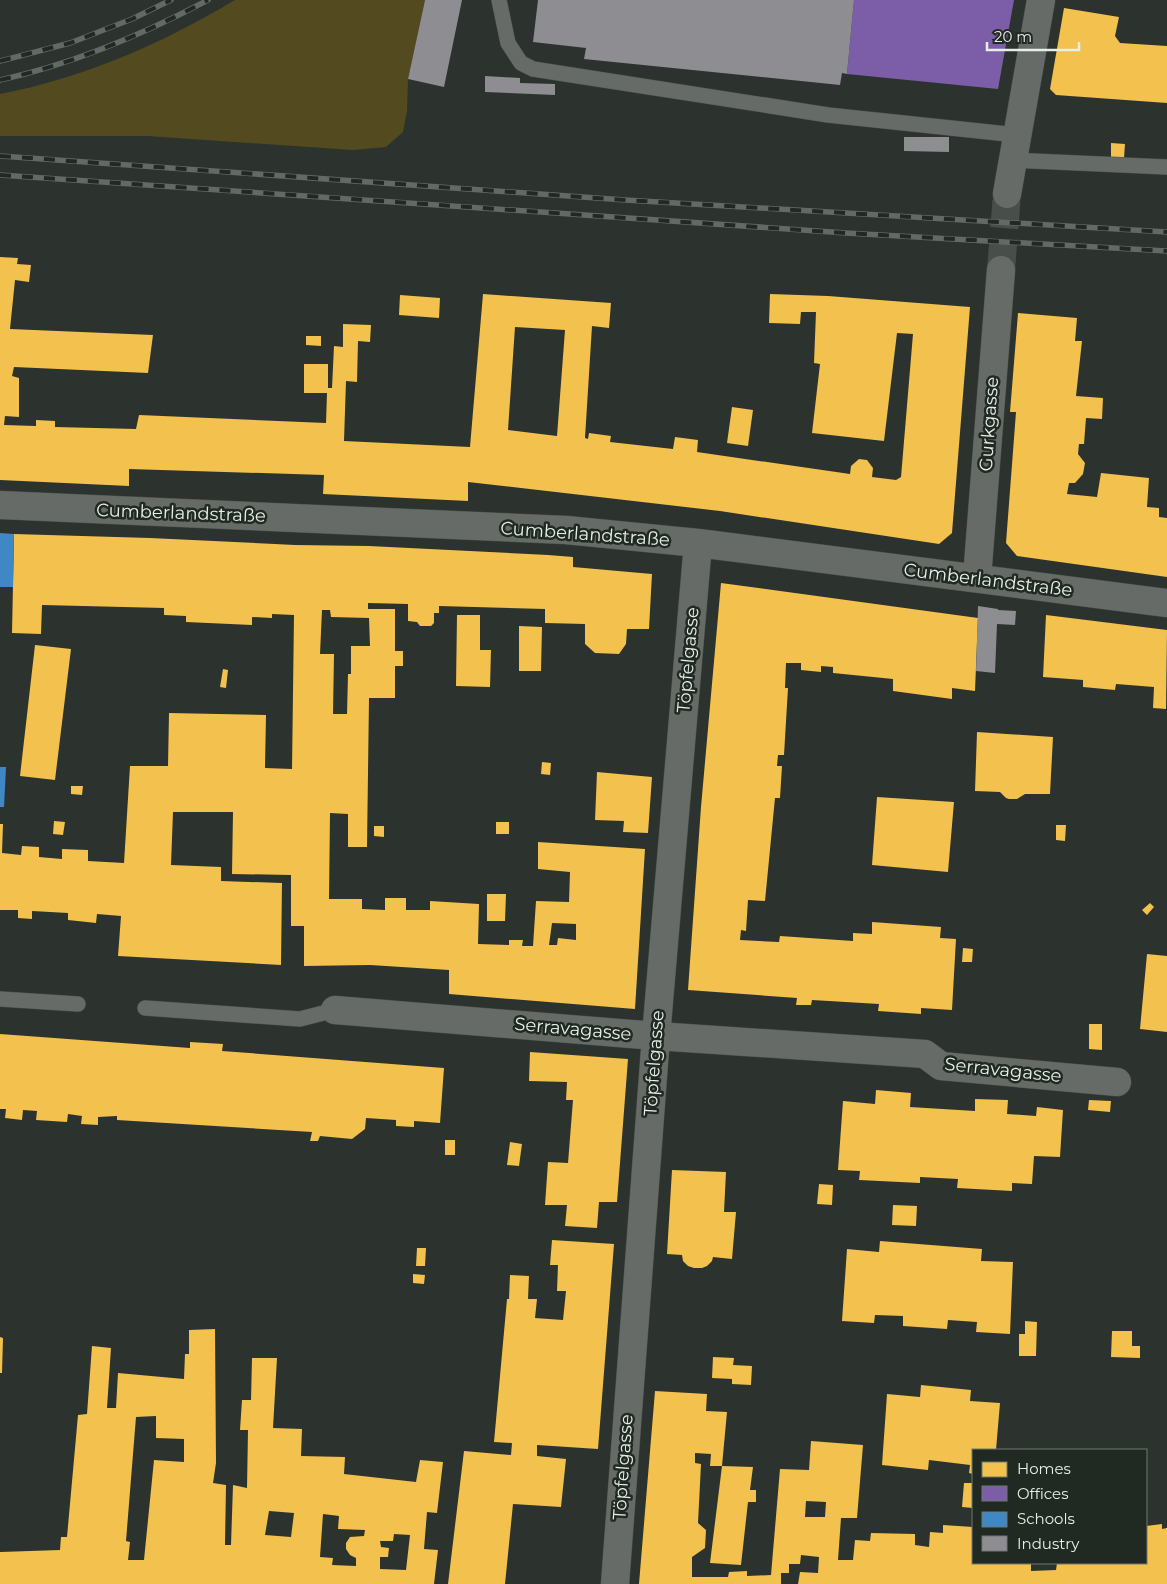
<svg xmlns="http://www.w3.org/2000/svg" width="1167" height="1584" font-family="Montserrat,sans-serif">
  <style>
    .green { fill: #534a1f }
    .homes { fill: #f2c14e; fill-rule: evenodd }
    .offices { fill: #7b5ea7 }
    .schools { fill: #3f88c5 }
    .industry { fill: #8d8d92 }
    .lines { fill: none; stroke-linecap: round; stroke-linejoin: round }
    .street-tunnel { stroke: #484e49; stroke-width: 28; stroke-dasharray: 28 14; stroke-linecap: butt }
    .lane-casing { stroke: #4b504c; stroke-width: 16 }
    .street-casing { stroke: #4b504c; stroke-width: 29 }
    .lane { stroke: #676b68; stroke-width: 15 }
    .street { stroke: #676b68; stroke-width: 28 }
    .rail-casing { stroke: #646965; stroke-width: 5.5 }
    .rail { stroke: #202a22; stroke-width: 4; stroke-dasharray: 11; stroke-linecap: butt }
    .labels { text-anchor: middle; stroke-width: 5; stroke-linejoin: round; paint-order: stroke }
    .street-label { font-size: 18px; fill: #e7ede8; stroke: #202a22 }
  </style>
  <rect width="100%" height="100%" fill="#2c322d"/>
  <!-- green -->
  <path class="green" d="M235 0H425L408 79 407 111 403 132 386 147 353 150 147 136H0V94C84 78 163 43 235 0Z"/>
  <!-- homes -->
  <path class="homes" d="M1064 8 1119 17 1115 36 1120 43 1167 46V103L1056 95 1050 89Z
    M1111 143 1125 144 1124 158 1111 157Z
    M0 257 18 258 17 264 31 265 29 282 15 280 10 329 153 335 148 373 14 367 12 376 19 378V417L5 416 4 425 36 426V420L55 421V427L136 429 139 415 326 423 327 393H304V364H328V388H332L334 346 343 347V324L371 325 370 342 358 341 357 382 346 381 344 441 470 447 483 294 611 303 609 328 592 326 585 438 588 439 589 433 611 436 610 442 673 449 675 437 698 440 697 452 850 474 851 466 859 459 867 460 873 468 872 477 896 480 901 477 913 334 897 333 884 441 812 433 820 364 814 363 816 312H801L800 324 769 323 770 294 828 296 970 307 952 533 939 544 720 511 468 482V501L323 494 324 475 129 469V486L0 480ZM515 327 565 330 557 436 508 430Z
    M400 295 440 298 439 318 399 315Z
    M1018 313 1077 318 1075 341H1082L1076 396 1103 398 1102 419 1086 418 1084 444H1079L1078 454 1085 463 1083 474 1075 483H1069L1067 494 1097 497 1101 473 1149 478 1147 507 1159 508V517L1167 518V577L1017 556 1006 543 1016 412H1010Z
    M306 336H321V346L306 345Z
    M732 407 753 410 748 446 727 443Z
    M14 534 150 538 295 545 369 546 548 555 573 557V567L652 574 649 629H627L626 644 619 654 595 653 585 644V624L545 623V609L439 606V613H434V623L431 626H420L417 622 408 621V604L368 603V609H395V651H403V666H395V698H369L367 847H348V814L330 813 329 899H362V909L385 910V898H406V910H430V901L479 904 478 944 509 945V940H523L522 946H533L536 901 569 902 570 872 538 869V842L645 849 635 1009 449 994V970L370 965 304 966V926H291V875L232 874 233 812H173L171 865 221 867V881L282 883 281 965 118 956 121 916 97 914 96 923 68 920V913L32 911V919L18 918V910H0V824H3L2 853 21 855 22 846 39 847V857L62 859V849L88 850V861L124 863 130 766H168L169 713 266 715 265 768 292 769 294 615 272 614V618L252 617V625L186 622V616L164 615V608L42 605 41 634 12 633ZM322 610H330L331 617 369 618 370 646H351V674H348L347 714H333L334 654H320ZM552 923 576 924V940L558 938 557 945H549Z
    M721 583 978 618 975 691 952 688V699L893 691V679L833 673V667L821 666V672L801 670V663H786L785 688H788L784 755H778L777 766H782L780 798H775L765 901 748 900 746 931 741 930 740 940 779 942 780 936 853 941V933L872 934V922L941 927 940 938 956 939 952 1010 921 1008V1014L878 1011 879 1004 812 1000 811 1005H796L797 998 688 990 701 807Z
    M457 615H480V650H491L490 687 456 686Z
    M1046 615 1167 630 1166 709 1153 708 1154 687 1116 684 1115 690 1083 687V680L1043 677Z
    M519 626 542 627 541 671H519Z
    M35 645 71 649 55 780 20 776Z
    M223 669 228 670 226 688 220 687Z
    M977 732 1053 737 1050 794H1025L1017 799H1009L1006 798 1000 792 975 791Z
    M542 762 551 763 550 775 541 774Z
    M597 772 652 777 648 833 623 832 624 821 595 820Z
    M71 786H83L82 795 71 794Z
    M877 797 954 802 948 872 872 865Z
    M54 821 65 822 63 835 53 834Z
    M496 822H509V834H496Z
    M1056 825H1066L1065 841 1056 840Z
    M374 826H384V837L374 836Z
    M487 894H506L505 921H487Z
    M1150 903 1154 907 1147 915 1142 910Z
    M963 948 973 949 972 962H962Z
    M1147 954 1167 956V1032L1140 1029Z
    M1089 1024H1102V1050L1089 1049Z
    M0 1034 190 1048V1042L223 1044 222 1051 444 1068 440 1123 414 1121V1127L396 1126V1120L366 1118 365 1129 352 1139 320 1136 318 1141H310L312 1132 117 1120V1116L98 1117V1125L81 1124 82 1116 68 1114 67 1122 36 1120 37 1111 23 1110 22 1120 5 1118 6 1109H0Z
    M530 1052 628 1059 617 1202H599L597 1228 565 1226 567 1205H545L548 1162 568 1163 573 1100H566L567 1082 529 1081Z
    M876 1090 911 1093 910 1107 975 1111V1099L1008 1100 1007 1114 1036 1116 1037 1107 1063 1110 1060 1157 1034 1156 1032 1184 1012 1183V1191L957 1188 958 1179 920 1177V1183L859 1180 860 1171 838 1170 843 1101 875 1104Z
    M1089 1100 1111 1101 1110 1112 1088 1110Z
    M445 1140H455V1155H445Z
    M510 1142 522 1144 519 1166 507 1165Z
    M672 1170 726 1172 724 1212H736L732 1259 713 1257 712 1261 707 1266 702 1268H694L688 1266 683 1261 682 1255 667 1254Z
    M819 1184 833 1185 832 1205 817 1204Z
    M893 1205 917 1206 916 1226 892 1225Z
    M552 1240 614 1244 598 1449 537 1445V1456L566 1459 561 1507 513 1504 505 1584H448L464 1451 511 1455 512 1443 494 1442 507 1299H509L510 1275 529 1276 528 1299H537L535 1318 563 1320 566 1291H557L558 1265H550Z
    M880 1241 982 1249 981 1261 1013 1262 1010 1334 976 1332 977 1322 948 1320 947 1329 903 1326V1316L875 1315 874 1323 842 1321 847 1249 879 1252Z
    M417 1248H426L425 1266H416Z
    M413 1274 425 1275 424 1284 413 1283Z
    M1025 1321 1037 1322 1036 1356H1019V1334H1025Z
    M215 1329 216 1463 213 1483 226 1485 225 1545H231L233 1485 247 1488 248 1430H240L242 1400H251L252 1358H277L273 1428 302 1429 301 1456 345 1457 344 1474 416 1482 420 1460 443 1462 437 1513 427 1512 424 1549 438 1550 434 1584H0V1552L60 1550 61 1537H67L78 1415 87 1414 92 1346 111 1348 107 1408H116L118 1373 184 1379 185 1354H189V1330ZM156 1416V1438L184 1439V1462L154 1460 144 1560H128L130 1542 126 1541 136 1417ZM269 1511 294 1513 291 1537 265 1535ZM323 1514 339 1516 338 1529 365 1530 364 1536 350 1537 346 1543V1549L350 1555 356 1558V1566L332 1565 333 1558 320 1557ZM394 1534 410 1535 406 1570 380 1569V1557H388L389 1548 381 1547 380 1541H393Z
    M1112 1331H1132V1346H1140V1358L1111 1357Z
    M0 1337 3 1338 2 1373H0Z
    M713 1357 734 1358 733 1365 752 1366 751 1385 732 1384V1379L712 1378Z
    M921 1385 971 1390 970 1401 1000 1403 996 1450H973V1474L969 1473 970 1465 929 1460 928 1470 882 1465 887 1394 920 1397Z
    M655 1391 707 1394 706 1411 727 1412 722 1466H710L711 1454 695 1453V1463L701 1464 698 1523 706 1530 705 1548 692 1557V1577H728L729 1572 747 1571V1576L771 1575 780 1469 809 1470 811 1441 863 1445 857 1518H841L838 1560H853L855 1540 870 1541 871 1533 915 1534V1545L929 1547 930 1532 943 1533V1525L973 1527V1563H1031V1571L1056 1570 1057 1563H1146V1526L1162 1524V1529L1167 1528V1584H798L800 1572 818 1573 819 1557 801 1555 800 1564H789V1573H781V1584H639ZM806 1501 826 1502 825 1517H805Z
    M722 1466 753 1467 750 1490H756V1502H748L741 1565 710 1563Z
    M964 1483H973V1508L962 1507Z"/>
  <!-- offices -->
  <path class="offices" d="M854 0H1014L998 89 847 74Z"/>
  <!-- schools -->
  <path class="schools" d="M0 533 14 534 13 587H0Z
    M0 767H6L4 807H0Z"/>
  <!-- industry -->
  <path class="industry" d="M425 0H462L444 87 408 79Z
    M538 0H854L847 74 842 73 840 85 584 59 586 48 533 42Z
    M485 76 520 78V83L555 84V95L485 92Z
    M904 137H949V152L904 151Z
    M978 606 998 609V610L1016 611 1015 625 997 624 995 673 976 671Z"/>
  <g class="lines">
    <!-- street-tunnel -->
    <path class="street-tunnel" d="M1001 270 1007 194"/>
    <defs>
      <path id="lane" d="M499 0 508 43 521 63 533 69 828 115 1017 135
        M1013 160 1167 167
        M0 999 78 1004
        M145 1008 300 1019 335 1010"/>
      <path id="street" d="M1007 194 1041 0
        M0 505 566 530 698 543 1167 603
        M977 578 1001 270
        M335 1010 656 1036 925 1054 941 1066 1117 1082
        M615 1584 656 1036 698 543"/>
    </defs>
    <!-- lane casing -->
    <use href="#lane" class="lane-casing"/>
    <!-- street casing -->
    <use href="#street" class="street-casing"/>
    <!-- lane -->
    <use href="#lane" class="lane"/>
    <!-- street -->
    <use href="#street" class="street"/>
    <defs>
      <path id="rail" d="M0 61 70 43 132 19 171 0
        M0 80C73 64 142 35 208 0
        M0 156 625 200 1167 232
        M0 175 846 233 1167 251"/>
    </defs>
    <!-- rail casing -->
    <use href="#rail" class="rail-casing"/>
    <!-- rail -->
    <use href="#rail" class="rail"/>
  </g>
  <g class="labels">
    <!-- street labels -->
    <g class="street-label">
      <text transform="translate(989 424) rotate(-86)" y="6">Gurkgasse</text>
      <text transform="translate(181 513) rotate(2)" y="6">Cumberlandstraße</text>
      <text transform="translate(585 534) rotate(4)" y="6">Cumberlandstraße</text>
      <text transform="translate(988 580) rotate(7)" y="6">Cumberlandstraße</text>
      <text transform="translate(688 660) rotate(-85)" y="6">Töpfelgasse</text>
      <text transform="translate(573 1029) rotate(5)" y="6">Serravagasse</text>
      <text transform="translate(654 1063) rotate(-86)" y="6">Töpfelgasse</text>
      <text transform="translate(1003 1070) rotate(6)" y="6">Serravagasse</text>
      <text transform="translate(623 1467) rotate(-86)" y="6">Töpfelgasse</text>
    </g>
  </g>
  <!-- legend -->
  <rect x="972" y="1449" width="175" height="115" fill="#202a22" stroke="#707871"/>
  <rect x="982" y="1462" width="25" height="15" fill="#f2c14e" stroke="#707871"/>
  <text x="1017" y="1474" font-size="15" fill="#e7ede8">Homes</text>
  <rect x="982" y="1486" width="25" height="15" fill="#7b5ea7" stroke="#707871"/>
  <text x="1017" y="1499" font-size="15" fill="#e7ede8">Offices</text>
  <rect x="982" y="1512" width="25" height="15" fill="#3f88c5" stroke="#707871"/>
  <text x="1017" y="1524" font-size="15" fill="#e7ede8">Schools</text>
  <rect x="982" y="1536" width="25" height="15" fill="#8d8d92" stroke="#707871"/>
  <text x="1017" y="1549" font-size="15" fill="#e7ede8">Industry</text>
  <!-- scale -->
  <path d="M987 42v8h92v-8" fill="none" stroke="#e7ede8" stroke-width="2.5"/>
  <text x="994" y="42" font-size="15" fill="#e7ede8" stroke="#202a22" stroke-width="4" paint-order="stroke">20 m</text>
</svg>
